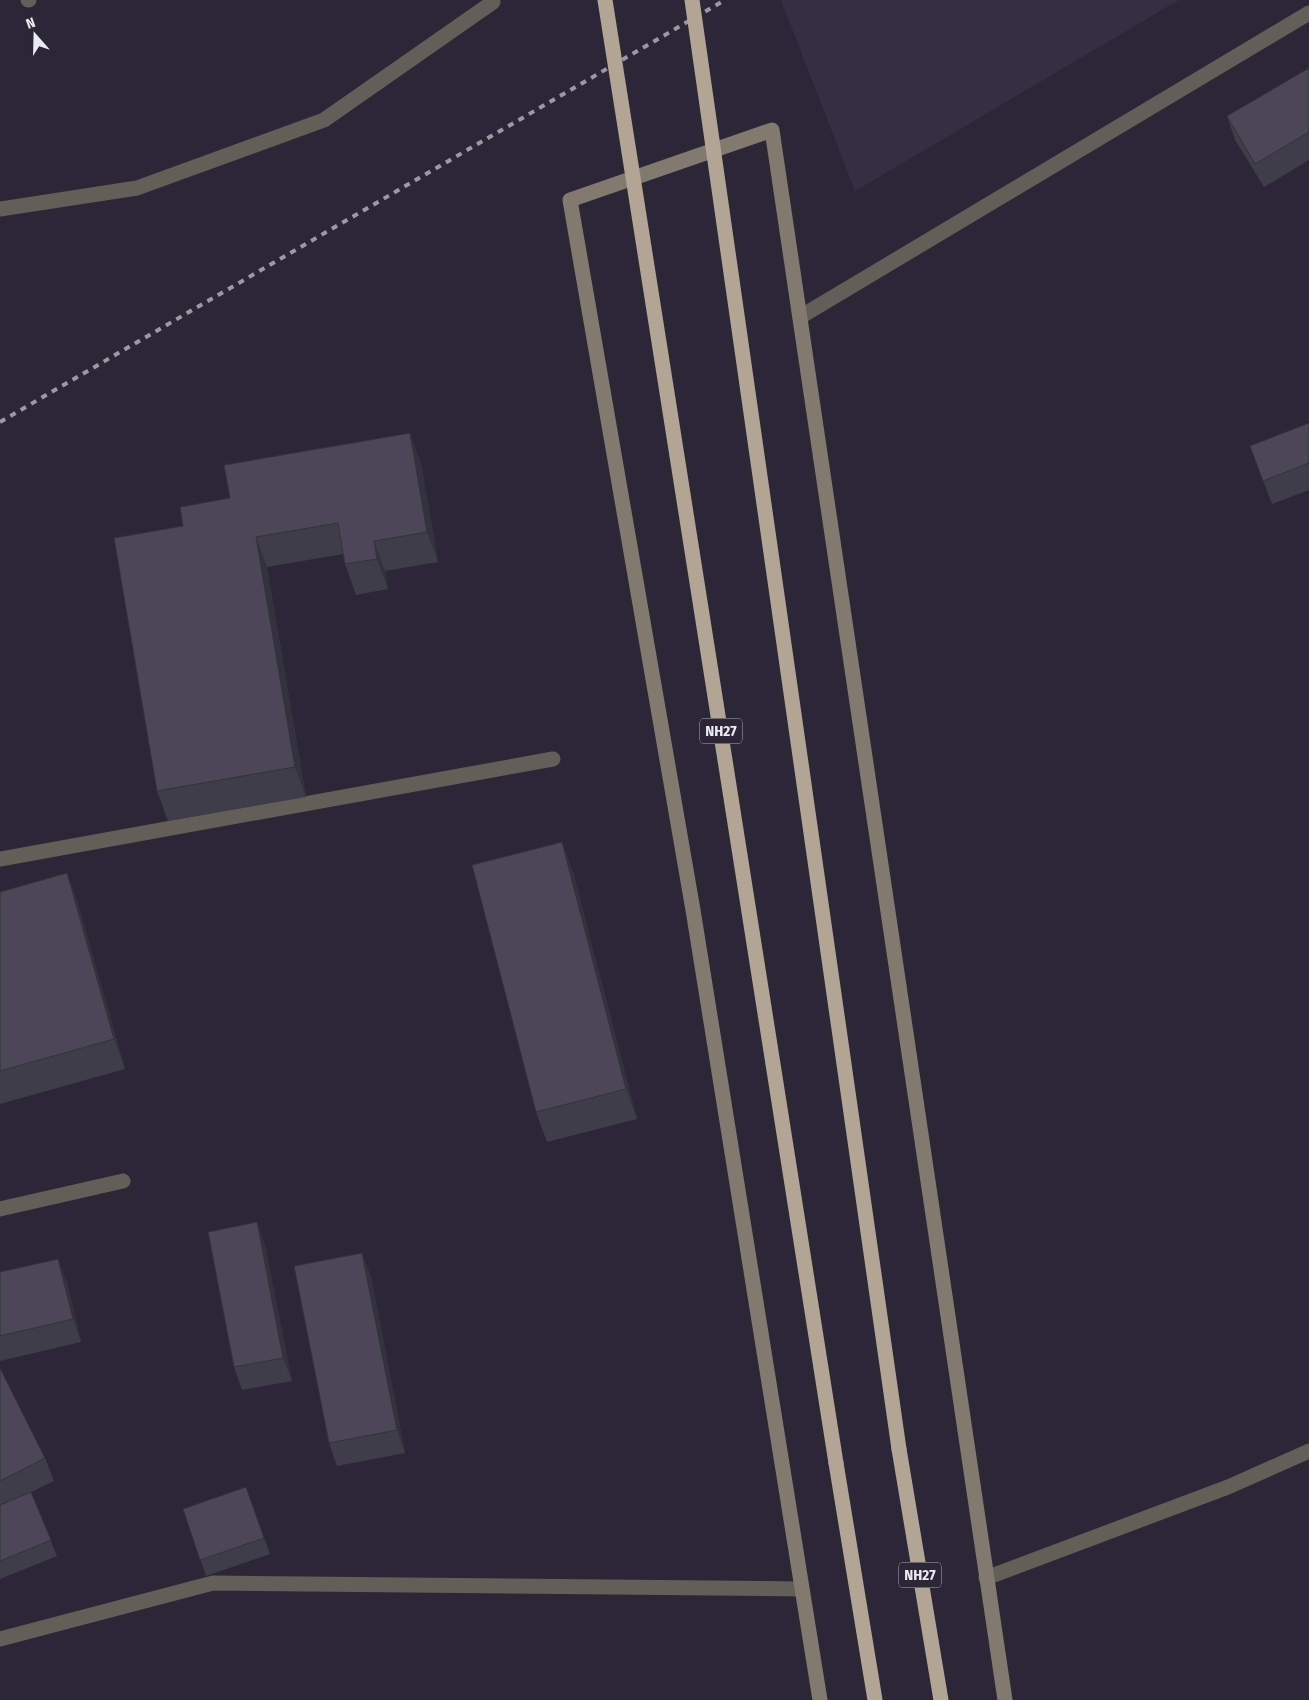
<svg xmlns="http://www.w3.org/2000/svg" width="1309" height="1700" font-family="'Fira Sans Condensed',sans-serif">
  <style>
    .built { fill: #352f44 }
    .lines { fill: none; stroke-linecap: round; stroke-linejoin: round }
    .street { stroke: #635e57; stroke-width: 15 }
    .secondary { stroke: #837a6f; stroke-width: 15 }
    .highway { stroke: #b2a594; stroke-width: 15 }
    .rail { stroke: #9c99a5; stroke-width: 4; stroke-dasharray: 6 6; stroke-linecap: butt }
    .highway-bridge { stroke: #b2a594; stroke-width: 15 }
    .wall { fill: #403d4b }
    .shaded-wall { fill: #34323d }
    .building { fill: #4b4757; stroke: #34323d }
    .labels { text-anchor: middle; stroke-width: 4; stroke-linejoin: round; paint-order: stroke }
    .shield { fill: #2b2736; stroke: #b1afba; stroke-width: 1 }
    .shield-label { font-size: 15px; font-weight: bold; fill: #ebe9f3 }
  </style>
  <rect width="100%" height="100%" fill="#2b2736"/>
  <!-- built -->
  <path class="built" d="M781 0H1179L855 191Z"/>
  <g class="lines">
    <!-- street -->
    <path class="street" d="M28 0H29
      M0 209 137 188 324 120 493 2
      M800 317 1309 13
      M0 859 553 759
      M0 1209 123 1181
      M986 1578 1228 1487 1309 1451
      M0 1639 213 1583 802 1589"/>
    <!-- secondary -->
    <path class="secondary" d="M820 1700 693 910 570 200 772 130 1005 1700"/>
    <!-- highway -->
    <path class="highway" d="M899 1449 941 1700
      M836 1463 875 1700"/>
    <!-- rail -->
    <path class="rail" d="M0 422 725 0"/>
    <!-- highway-bridge -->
    <path class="highway-bridge" d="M605 0 836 1463
      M692 0 899 1449"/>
  </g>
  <!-- wall -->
  <path class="wall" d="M1309 68V160L1264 187 1235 140 1227 116Z
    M1309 423V490L1272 504 1250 446Z
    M421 463 438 562 385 571 388 589 356 595 345 564 343 554 267 567 306 797 168 821 157 791 183 526 230 498Z
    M573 872 637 1119 547 1142 536 1112Z
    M67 873 78 904 125 1069 0 1104V892Z
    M257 1222 265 1246 292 1381 242 1390 234 1367Z
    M0 1272 67 1282 81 1342 0 1361Z
    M371 1276 405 1453 337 1466 329 1443Z
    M0 1368 45 1458 54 1481 31 1492 57 1556 0 1579Z
    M246 1487 270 1554 206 1576 183 1509Z"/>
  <!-- shaded-wall -->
  <path class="shaded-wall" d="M410 433 421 463 438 562 427 532Z
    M256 537 267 567 306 797 295 767Z
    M374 541 385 571 388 589 377 559Z
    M562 842 573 872 637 1119 626 1089Z
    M67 873 78 904 125 1069 114 1039Z
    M257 1222 265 1246 292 1381 283 1358Z
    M362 1253 371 1276 405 1453 397 1430Z
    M58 1259 67 1282 81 1342 73 1319Z"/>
  <!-- building -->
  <path class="building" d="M1309 68V132L1255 164 1227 116Z
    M1309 423V463L1263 481 1250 446Z
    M410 433 427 532 374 541 377 559 345 564 338 523 256 537 295 767 157 791 114 538 183 526 180 507 230 498 224 465Z
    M562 842 626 1089 536 1112 472 865Z
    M67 873 114 1039 0 1071V892Z
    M257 1222 283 1358 234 1367 208 1232Z
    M362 1253 397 1430 329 1443 294 1266Z
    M58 1259 73 1319 0 1336V1272Z
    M0 1368 45 1458 0 1481Z
    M246 1487 264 1538 200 1560 183 1509Z
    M31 1492 51 1540 0 1561V1505Z"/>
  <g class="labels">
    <!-- shield labels -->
    <g class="shield">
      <rect x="700" y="718.5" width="42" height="25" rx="4"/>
      <rect x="899" y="1562.5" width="42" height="25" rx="4"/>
    </g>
    <g class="shield-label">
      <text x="721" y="736">NH27</text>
      <text x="920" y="1580">NH27</text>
    </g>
  </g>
  <!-- north arrow -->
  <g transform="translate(35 35) rotate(340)" stroke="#2b2736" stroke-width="4" paint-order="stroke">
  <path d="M0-4L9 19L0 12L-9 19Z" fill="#ebe9f3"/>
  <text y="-8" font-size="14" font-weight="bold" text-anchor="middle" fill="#ebe9f3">N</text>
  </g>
</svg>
